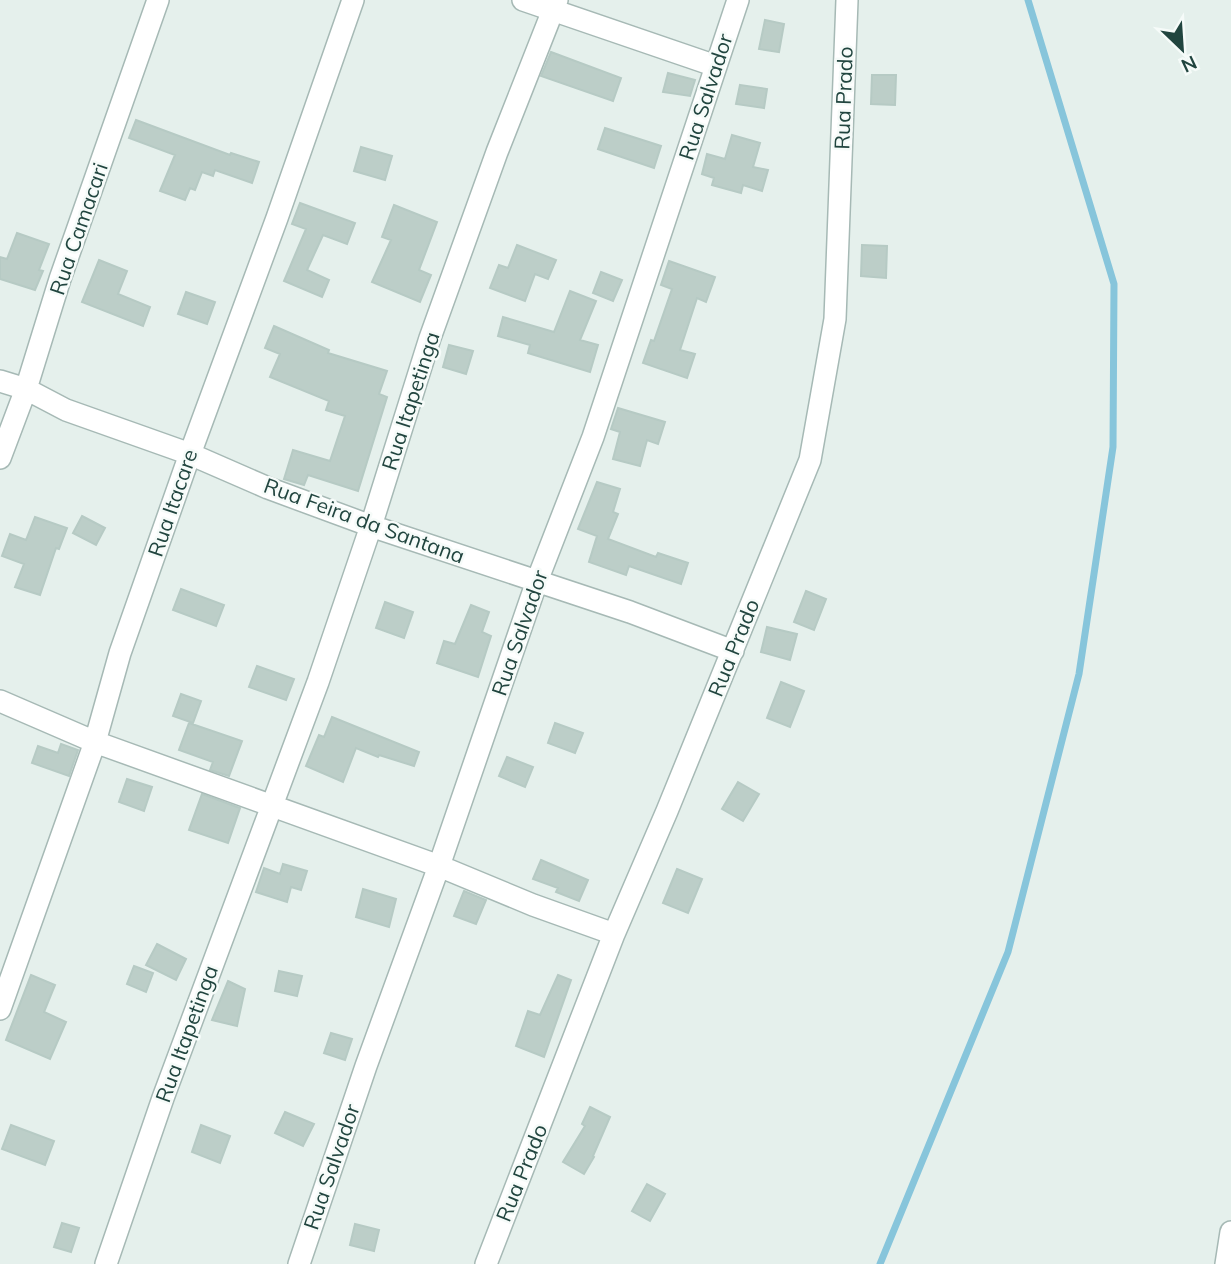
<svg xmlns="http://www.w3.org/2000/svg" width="1231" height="1264" font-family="Mulish,sans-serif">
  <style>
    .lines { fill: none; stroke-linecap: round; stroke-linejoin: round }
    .stream { stroke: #87c5db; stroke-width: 7 }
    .building { fill: #bccec8; stroke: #b6cac4; stroke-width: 2 }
    .minor-casing { stroke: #a6b9b5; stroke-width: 24 }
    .minor { stroke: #fff; stroke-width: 21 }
    .labels { text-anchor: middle; stroke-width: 5; stroke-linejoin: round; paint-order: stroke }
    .street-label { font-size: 21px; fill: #21453f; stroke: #f6fbf9 }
  </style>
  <rect width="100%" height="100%" fill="#e5f0ec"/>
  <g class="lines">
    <!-- stream -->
    <path class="stream" d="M880 1264 1008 952 1079 674 1113 447 1114 284 1028 0"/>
  </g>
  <!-- building -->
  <path class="building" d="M765 20 784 24 779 52 759 49Z
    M551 52 621 78 613 101 541 76Z
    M668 73 695 80 690 96 663 92Z
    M872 75H896L895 105 871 104Z
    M740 85 767 89 764 108 736 104Z
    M136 120 230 155 231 153 259 162 252 183 215 170 213 176 202 172 195 190 190 188 185 200 160 191 175 155 129 138Z
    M605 128 661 146 654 168 598 149Z
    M732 135 760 143 753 167 768 170 762 191 743 185 741 193 712 185 714 178 702 174 707 154 725 159Z
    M361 147 392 156 385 180 354 171Z
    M300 203 355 223 347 244 323 235 307 270 329 280 322 297 284 281 306 229 292 224Z
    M394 205 437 222 419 270 431 275 420 302 372 282 391 240 382 237Z
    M17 233 49 244 39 270 43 271 35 290 0 279V257L7 259Z
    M517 245 556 260 548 279 535 274 525 301 490 288 499 265 508 268Z
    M862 245 887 246 886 278 861 276Z
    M99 260 127 271 118 294 150 307 143 326 82 302Z
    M669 261 715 277 706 302 697 298 680 350 695 354 687 378 643 363 651 340 654 341 672 289 661 285Z
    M601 272 622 280 613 301 593 293Z
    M570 291 596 301 580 340 598 345 590 372 528 353 530 345 498 336 503 317 554 332Z
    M186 292 215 302 207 324 178 314Z
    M274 326 329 350 328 353 387 371 379 394 387 397 358 491 308 475 304 485 284 479 293 450 330 461 345 416 326 410 329 401 270 377 280 354 265 348Z
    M449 345 473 351 466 374 443 367Z
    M618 408 665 422 658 444 647 440 640 466 613 459 620 432 611 429Z
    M597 482 620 489 613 512 618 514 608 539 656 557 658 553 688 563 681 584 629 566 626 575 589 562 597 536 578 529Z
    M82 516 105 528 96 545 73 533Z
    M35 517 67 528 59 549 56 548 40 595 15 587 24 564 2 556 10 534 26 540Z
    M181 589 224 605 216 626 173 610Z
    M806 591 826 599 814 630 794 622Z
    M385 602 413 612 404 638 376 628Z
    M471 605 489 612 482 632 491 636 478 677 437 663 444 641 455 644Z
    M767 627 797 634 790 660 761 652Z
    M257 666 294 679 286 700 249 687Z
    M781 682 804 691 790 727 767 718Z
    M181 694 201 701 193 723 173 716Z
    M332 717 419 752 414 766 379 755 378 757 356 748 343 782 306 766 319 735 324 737Z
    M189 723 242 741 229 776 210 770 213 762 179 750Z
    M555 723 583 733 575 753 548 743Z
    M61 744 78 750 69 776 32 763 38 746 58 753Z
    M507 757 533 767 525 787 499 776Z
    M127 779 152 787 144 811 119 802Z
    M738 782 759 794 743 821 722 809Z
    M202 794 240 808 228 843 189 830Z
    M541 860 588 880 579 901 556 892 558 888 533 879Z
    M283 864 307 871 301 890 291 887 287 902 256 892 264 868 280 874Z
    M677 869 702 879 688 913 663 903Z
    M363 889 396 899 389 927 356 917Z
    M464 891 486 900 476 924 454 916Z
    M157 944 186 959 176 980 146 965Z
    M134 966 153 973 146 992 127 984Z
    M279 971 302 976 297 996 275 991Z
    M31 975 55 985 44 1012 66 1022 50 1059 6 1040Z
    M558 975 571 980 544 1057 516 1046 528 1011 540 1015Z
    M228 981 245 989 237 1026 212 1020Z
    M331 1033 352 1039 345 1060 324 1053Z
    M590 1107 610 1117 593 1156 594 1157 584 1174 563 1162 585 1126 582 1124Z
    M285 1112 314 1124 303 1146 275 1133Z
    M11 1125 54 1141 45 1165 2 1149Z
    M201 1125 230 1136 220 1163 192 1152Z
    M647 1184 665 1194 650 1221 632 1211Z
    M62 1223 79 1228 71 1252 54 1247Z
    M355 1224 379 1230 374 1251 350 1245Z"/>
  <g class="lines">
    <defs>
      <path id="minor" d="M523 0 716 66
        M0 381 26 389 66 410 190 454 268 488 371 526 630 612 733 651
        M0 458 26 389 60 279 158 0
        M0 701 95 742 439 866 533 905 614 934
        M0 1009 95 742 120 653 190 454 277 218 353 0
        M106 1264 163 1098 318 682 371 526 430 338 497 152 557 0
        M299 1264 366 1066 439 866 537 581 593 437 738 0
        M486 1264 614 934 667 811 810 460 835 319 847 0
        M1226 1264 1231 1232"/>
    </defs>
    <!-- minor casing -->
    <use href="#minor" class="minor-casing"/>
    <!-- minor -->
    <use href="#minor" class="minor"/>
  </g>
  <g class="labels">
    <!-- street labels -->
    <g class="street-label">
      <text transform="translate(706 97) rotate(-72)" y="7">Rua Salvador</text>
      <text transform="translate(844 98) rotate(-88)" y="7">Rua Prado</text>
      <text transform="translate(79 229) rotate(-71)" y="7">Rua Camacari</text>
      <text transform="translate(411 401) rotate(-72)" y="7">Rua Itapetinga</text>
      <text transform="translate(173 503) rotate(-71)" y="7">Rua Itacare</text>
      <text transform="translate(364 521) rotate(20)" y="7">Rua Feira da Santana</text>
      <text transform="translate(520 633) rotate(-71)" y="7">Rua Salvador</text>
      <text transform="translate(734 648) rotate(-68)" y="7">Rua Prado</text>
      <text transform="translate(187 1034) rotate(-70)" y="7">Rua Itapetinga</text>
      <text transform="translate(332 1167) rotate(-71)" y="7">Rua Salvador</text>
      <text transform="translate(522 1173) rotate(-68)" y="7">Rua Prado</text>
    </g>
  </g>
  <!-- north arrow -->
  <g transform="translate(1182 49) rotate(155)" stroke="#f6fbf9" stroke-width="5" paint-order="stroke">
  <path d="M0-5L12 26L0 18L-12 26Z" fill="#21453f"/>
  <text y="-10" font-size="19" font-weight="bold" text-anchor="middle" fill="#21453f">N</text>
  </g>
</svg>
